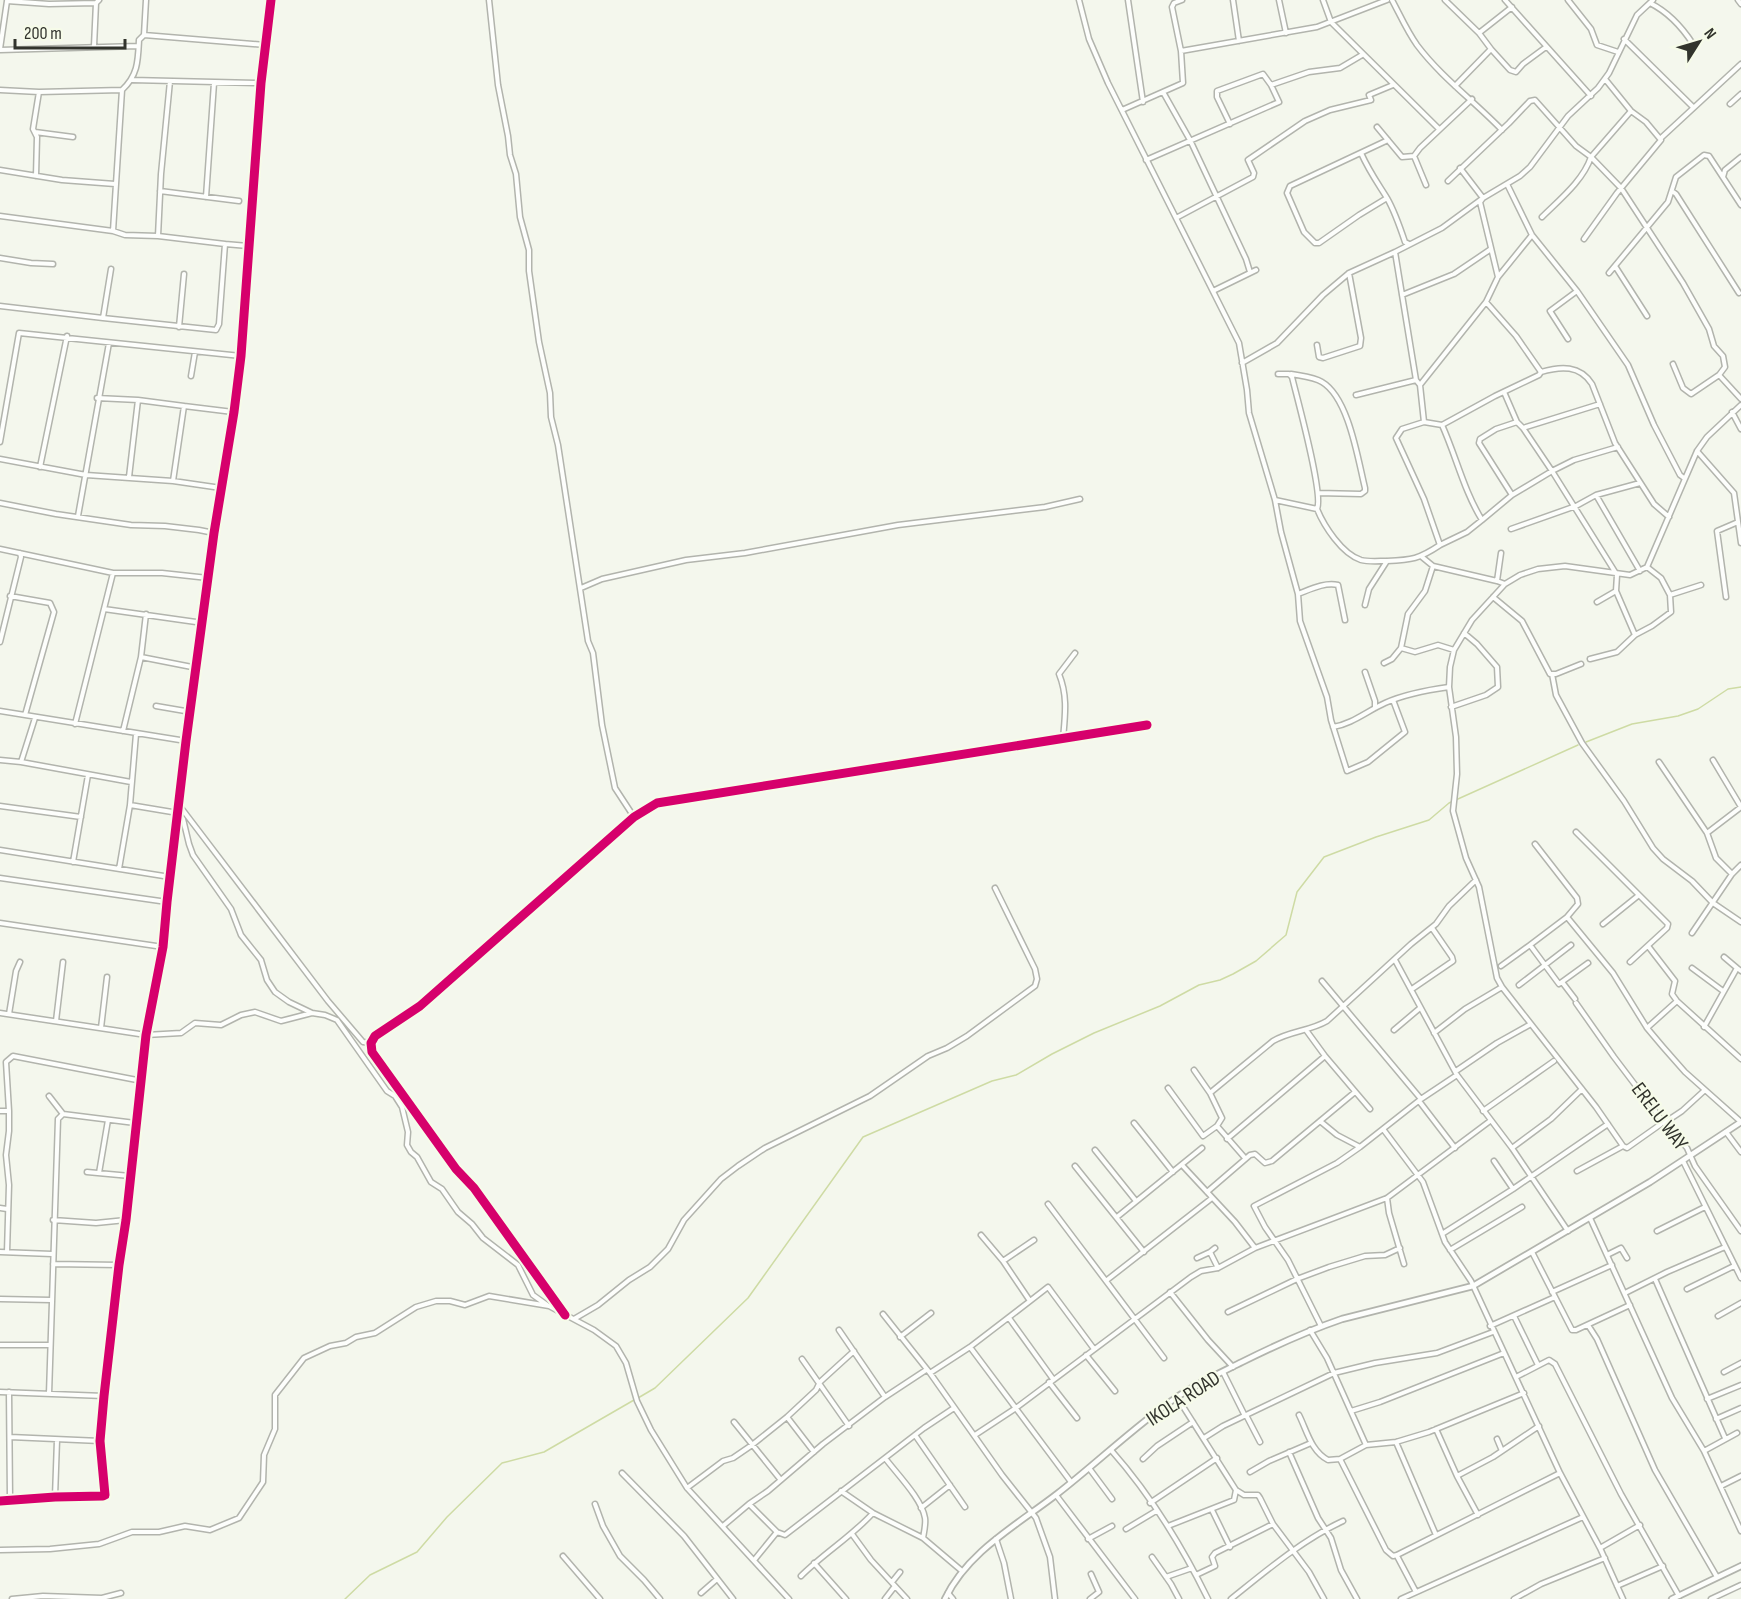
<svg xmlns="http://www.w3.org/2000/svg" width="1741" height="1599" font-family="'Sofia Sans Condensed',sans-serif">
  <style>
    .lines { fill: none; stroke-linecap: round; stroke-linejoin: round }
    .stream { stroke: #cedba4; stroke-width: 1.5 }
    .minor-casing { stroke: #b2b4ad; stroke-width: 7 }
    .tertiary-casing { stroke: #b2b4ad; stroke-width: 8 }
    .minor { stroke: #fdfefc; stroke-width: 4 }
    .tertiary { stroke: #fdfefc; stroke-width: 4.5 }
    .cycleway-casing { stroke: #f6fbe9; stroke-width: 13 }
    .cycleway { stroke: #d6006c; stroke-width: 9 }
    .labels { text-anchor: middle; stroke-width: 4.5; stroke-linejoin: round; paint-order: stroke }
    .street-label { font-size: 21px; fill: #32342d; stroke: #f6fbe9 }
  </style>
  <rect width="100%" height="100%" fill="#f4f7ed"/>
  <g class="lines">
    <!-- stream -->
    <path class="stream" d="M1586 742 1632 724 1678 716 1698 709 1728 689 1741 687
      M638 1398 655 1388 748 1298 863 1137 992 1081 1016 1075 1052 1054 1094 1033 1160 1006 1199 985 1220 980 1233 974 1256 961 1286 935 1297 892 1324 857 1376 837 1429 820 1449 803 1578 745
      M345 1599 370 1575 417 1552 447 1517 502 1463 544 1452 634 1400"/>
    <defs>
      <path id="minor" d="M489 0 498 85 508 136 510 155 516 174 520 217 529 250V271L539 342 550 393 551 417 558 445 588 641 593 653 602 725 615 788 634 817
        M1079 0 1089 39 1108 83 1239 343 1247 390 1249 413 1275 500 1281 532 1298 594C1311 589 1325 582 1338 585L1345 620
        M1128 0 1143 102
        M1233 0 1239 41
        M1279 0 1286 33
        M1323 0 1331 22 1439 129
        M1392 0C1400 15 1407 31 1417 45 1441 77 1474 101 1502 130
        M1445 0 1479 33 1491 49 1455 86
        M1505 0 1591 96
        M1568 0 1591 29 1597 45 1618 52
        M1738 0 1741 4
        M7 1 49 4 96 3
        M1650 3C1668 12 1682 27 1693 44
        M1479 33 1512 7
        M144 35 265 45
        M1624 39 1693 107
        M94 46 96 3 99 0
        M0 49 7 1
        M1491 49 1510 70 1516 72 1523 64 1546 47
        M0 50 138 46
        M1181 51 1317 27 1387 0
        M132 80 261 83
        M1271 85 1309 72 1340 68 1362 55
        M0 90 39 92 122 90
        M1163 92 1190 140 1246 259 1250 272
        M1730 104 1741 94
        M1122 110 1183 83 1181 51 1172 7 1174 3 1182 0
        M1377 127 1402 157 1414 156 1420 148 1472 99
        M35 132 73 137
        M1661 138 1741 64
        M1361 153C1369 171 1377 182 1387 198 1395 212 1400 227 1405 242L1409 244
        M1414 156 1426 185
        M1146 160C1190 141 1234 122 1279 102L1271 85 1263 74 1217 91V97L1230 124
        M1460 168 1483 198 1480 202 1498 277
        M0 170 62 180 115 184
        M36 176 37 137 33 129 39 92
        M1723 177 1725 170 1741 157
        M1448 181 1509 123 1530 101 1535 100 1576 146 1591 157 1621 188 1683 283 1709 329 1714 346 1723 356 1725 367 1719 375
        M1507 184 1532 235 1577 291 1628 365 1654 425 1680 475 1684 478
        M160 191 239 201
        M1672 191 1676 194C1697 227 1718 260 1739 293
        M206 197 214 83
        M1387 198 1359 215 1319 243H1315L1304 232 1287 193 1290 186 1388 140
        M0 216 113 231
        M1542 217C1559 200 1583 181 1591 157L1631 111
        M1176 218 1253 177 1254 173 1248 160 1305 121 1330 110 1371 100 1369 95 1393 85
        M158 236 161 174 170 81
        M1584 239 1617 193 1661 140 1646 122 1631 111 1605 79
        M225 244 248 246
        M1395 252 1416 380 1420 385 1424 422
        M0 258 31 263 53 264
        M1615 266 1647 316
        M111 269 103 318 216 330 219 324 225 244 158 236 125 235 113 231 122 90C138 75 138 61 139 40L144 35 146 0
        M1609 273 1668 202 1676 177 1704 155 1709 156 1741 205
        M1213 291 1256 270
        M1402 295 1454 274 1491 249
        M0 306 103 318
        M179 327 184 274
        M1568 339 1550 311 1577 291
        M1317 345 1319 357 1323 358 1360 346 1361 338 1349 273
        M1242 363 1277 343 1323 295 1349 273 1395 252 1442 228 1483 198 1520 176 1530 167 1568 116 1598 88 1609 73 1637 15 1653 0
        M1673 364 1683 388 1691 394 1719 375 1741 399
        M1541 372C1561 366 1580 365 1592 384L1615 443 1654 504 1669 517
        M1278 374H1289L1292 377C1297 398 1324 495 1317 509 1324 526 1342 554 1361 560 1368 562 1379 561 1386 561
        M1291 374C1301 376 1314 377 1322 382 1349 398 1358 460 1365 488V491L1361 494 1318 493
        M191 376 195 352
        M1420 385 1486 302 1498 277 1532 235
        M1504 392 1517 422 1496 429 1480 439 1479 443 1512 495
        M1356 395 1416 380
        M97 398 138 400 184 406 173 481
        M184 406 233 412
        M1732 412 1741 429
        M1517 422 1523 428 1552 471 1574 460 1618 447
        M1442 425C1456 456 1464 491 1482 520L1512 495 1552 471 1617 575 1616 591 1597 602
        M1523 428 1600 404
        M0 442 19 333 241 356
        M1697 451 1734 493 1741 543
        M0 459 86 475 173 481 221 488
        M40 467 67 336
        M129 477 138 400
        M1596 495 1640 571
        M1275 500 1317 509
        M0 503 56 514 131 525 165 526 199 530 214 533
        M78 516 109 343
        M1511 529 1576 506 1596 495 1640 483
        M1440 545 1467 532 1482 520
        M0 549 113 573H162L208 578
        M1422 557 1433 566 1497 581 1505 584
        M1647 567 1661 578 1670 595 1701 585
        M1497 581 1501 553
        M581 588 602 579 686 560 745 553 898 525 1045 507 1080 499
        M1298 594 1300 621 1327 697 1331 720 1347 771 1368 762 1405 732 1393 700
        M10 596 50 603 54 612 25 715
        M1493 597 1522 621 1550 674H1556L1581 664
        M1726 597 1717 531 1738 522
        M1365 605 1369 589 1387 561C1412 560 1419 559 1440 545L1424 499 1396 438 1402 429 1424 422 1442 425 1495 396 1539 375 1541 372 1516 336 1486 302
        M104 609 203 623
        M1635 635 1652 626 1671 612 1670 595
        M0 642 21 557 20 553
        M1401 648 1415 652 1438 645 1454 650
        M141 657 197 668
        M1590 659 1617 652 1635 635 1616 591
        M1384 663 1392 659 1401 648 1408 614 1425 591 1433 566
        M1365 672 1375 701V708
        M1552 674 1556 695 1582 743 1624 801 1653 848 1663 859 1692 881 1713 903 1741 922
        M156 706 191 712
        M1451 707 1486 695 1498 687 1497 667 1477 644 1464 633
        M0 711 186 741
        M35 718 21 762 131 782
        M75 724 113 573
        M1333 727C1352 724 1367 711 1385 703 1405 694 1427 690 1449 687
        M123 731 141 657 146 614
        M136 734 130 805 178 813 183 819 189 844 193 855 231 909 241 935 261 960 267 980 275 992 289 1002 312 1013
        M1063 739C1065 716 1068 696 1059 674L1075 653
        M0 760 21 762
        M1713 760 1741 807
        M1659 762 1707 833 1716 858 1732 874
        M179 805 328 1001 363 1042 371 1043
        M0 806 81 817
        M1576 832 1668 924 1667 928 1630 962
        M1707 833 1741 807
        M1535 844 1577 898 1578 904 1567 917 1613 973 1647 1028 1663 1047 1685 1072 1741 1122
        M0 850 170 877
        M73 862 88 775
        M119 869 130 805
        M0 878 167 902
        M1567 917 1530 945 1559 984 1588 963
        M0 923 163 947
        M1603 924 1639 895
        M1692 933 1732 874 1741 865
        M1648 946 1675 981 1672 994 1677 1001 1741 1059
        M1724 957 1737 968
        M1395 960 1457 1075 1512 1148 1568 1231
        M1501 966 1530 945
        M1692 968 1723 991
        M1322 981 1421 1099
        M1562 982 1575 999
        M1519 985 1571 945
        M1412 989 1453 961 1452 957 1432 928
        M1576 1003 1614 1057 1664 1123 1687 1148 1695 1166 1741 1231
        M0 1013 146 1035 181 1033 195 1023 221 1025 241 1015 255 1012 281 1021 312 1013 325 1015 337 1020 387 1091 395 1096 402 1107 408 1132 407 1145 411 1152 417 1157 431 1182 442 1189 458 1212 472 1224 483 1238 518 1265 533 1295 547 1305
        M9 1014 16 971 20 962
        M56 1021 63 962
        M1704 1027 1737 968 1741 971
        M101 1028 107 977
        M1647 1028 1677 1001
        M1306 1030 1325 1056 1370 1109
        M1394 1030 1420 1008
        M1434 1033 1465 1009 1502 987
        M1194 1070 1210 1093
        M1456 1071 1497 1043 1531 1024
        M1168 1088 1203 1136 1217 1126 1245 1158
        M49 1096 63 1114
        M1419 1101 1455 1148
        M0 1111H9
        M1483 1111 1554 1061
        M1320 1121 1337 1135 1360 1147 1421 1099 1457 1075
        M1134 1123 1173 1172
        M1664 1123 1682 1111 1705 1090
        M1217 1126 1222 1118 1210 1093 1273 1041C1290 1031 1310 1031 1327 1021L1411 944 1436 924 1449 906 1476 880
        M1383 1129 1423 1182 1445 1242 1471 1281 1560 1473 1600 1548 1623 1599
        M1726 1132 1741 1152
        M1227 1139 1325 1056
        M1623 1146 1596 1107 1502 987 1497 978 1479 887 1466 858 1453 811 1457 774 1456 737 1449 687 1450 667 1454 650 1472 620 1505 584 1520 575 1538 569 1565 566 1630 575 1647 567 1697 451 1707 437 1741 405
        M1512 1148 1551 1119 1582 1089
        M1095 1150 1136 1201
        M1494 1161 1513 1189
        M1683 1161 1741 1278
        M1182 1165 1235 1222 1255 1248
        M1075 1166 1144 1252
        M1577 1171 1623 1146 1627 1148 1661 1124
        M87 1172 130 1176
        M99 1173 108 1120
        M1207 1192 1250 1155 1255 1154 1265 1163 1272 1161 1355 1092
        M1387 1198 1389 1213 1404 1264
        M1048 1204 1164 1358
        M0 1208 7 1209
        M1117 1217 1202 1148
        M1590 1218 1672 1398 1704 1451 1741 1531
        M53 1220 96 1223 126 1220
        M1657 1231 1705 1207
        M1442 1234 1513 1189 1608 1124
        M1215 1248 1210 1252 1218 1268
        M1450 1250 1522 1207
        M0 1252 52 1254
        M7 1252 9 1185 6 1155 9 1131V1111L6 1062 13 1056 142 1081
        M1532 1252 1572 1330H1576L1630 1305
        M1607 1255 1621 1248 1627 1258
        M1197 1258 1210 1252
        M1003 1261 1034 1240
        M53 1264 119 1265
        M1655 1279 1725 1438
        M1107 1280 1212 1198
        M1687 1289 1734 1266
        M1170 1292 1208 1340 1233 1367
        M1552 1292 1612 1265
        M1625 1293 1667 1272 1725 1247
        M0 1299 51 1300
        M1030 1301 1048 1287 1094 1349
        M1228 1312 1297 1279 1329 1267 1365 1256 1385 1255 1400 1248
        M883 1314 930 1373 1002 1475 1036 1518 1050 1557 1055 1599
        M565 1315 474 1188 456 1169 372 1052 371 1043 375 1036 420 1006 634 817 657 803 1147 725
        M1514 1316 1538 1365
        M1718 1316 1741 1303
        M1009 1318 1053 1379
        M574 1319 598 1305 629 1280 650 1267 668 1249 684 1220 721 1179 738 1166 765 1148 870 1096 928 1056 947 1048 967 1036 1035 986 1037 979 1035 969 995 888
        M1588 1325 1597 1339 1655 1470 1717 1577
        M1321 1326 1288 1260 1265 1227 1254 1206 1337 1163 1360 1147
        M1490 1326 1555 1297
        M839 1330 885 1397
        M1310 1330 1327 1358 1366 1445
        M900 1337 931 1313
        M0 1345H49
        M970 1347 1071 1482
        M1086 1355 1115 1391
        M802 1359 849 1426
        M1223 1372 1245 1416
        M1724 1372 1741 1363
        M930 1373 970 1347 1030 1301 1003 1261 981 1235
        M1516 1377 1549 1360 1555 1364 1621 1494 1679 1596
        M1049 1382 1077 1418
        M0 1392 104 1396
        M9 1392 10 1499
        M49 1394 58 1119 63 1114 135 1123
        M1177 1397 1236 1490 1244 1495H1258L1260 1498 1273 1524 1309 1572 1324 1599
        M1707 1399 1741 1385
        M1351 1411 1380 1402 1504 1353
        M1246 1415 1260 1442
        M1299 1415C1307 1431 1311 1451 1328 1460L1340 1459 1366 1445 1396 1442 1429 1432 1524 1393
        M787 1417 814 1452
        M1716 1419 1741 1408
        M734 1422 780 1479
        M1436 1429 1457 1476 1478 1515
        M915 1435 965 1507
        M975 1435 1016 1408 1191 1277 1201 1271 1218 1268 1255 1248 1387 1198 1490 1121
        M10 1437 100 1441
        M1204 1438 1223 1426 1334 1373 1375 1363 1437 1353 1493 1332
        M1497 1439 1502 1451
        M1396 1442 1436 1535
        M1111 1450C1150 1494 1182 1546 1208 1599
        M1704 1451 1737 1433
        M1289 1452 1318 1518 1331 1538 1341 1570 1357 1599
        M885 1458C897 1474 922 1499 925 1518 926 1524 924 1532 923 1538
        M1143 1459 1157 1446 1193 1422
        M1340 1459 1386 1550 1393 1556 1397 1555 1560 1473
        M1089 1468 1112 1499
        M1250 1472 1269 1461 1311 1443
        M622 1473 684 1536 733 1599
        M1457 1476 1493 1457 1539 1426
        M1721 1486 1741 1476
        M687 1488 723 1461 733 1458 752 1445 787 1417 816 1390 820 1382 854 1351
        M841 1491 873 1513 923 1538 962 1571
        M1056 1495 1135 1599
        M55 1497 57 1440
        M0 1501 55 1497 103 1496 105 1495 100 1441 104 1396 119 1265 126 1220 146 1035 163 947 167 902 186 741 214 533 234 412 241 356 261 83 271 0
        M1150 1503 1217 1458
        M595 1504 603 1526 620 1556 644 1580 660 1599
        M749 1504 777 1532 785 1535 924 1428 954 1408
        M921 1508 950 1485
        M1212 1510 1230 1547
        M723 1526 749 1504 768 1491 823 1444 885 1397 926 1370
        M1168 1526 1234 1500 1236 1490
        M1126 1529 1156 1511
        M852 1534 871 1560 907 1599
        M996 1539 1004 1563 1011 1599
        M1088 1539 1112 1526
        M1600 1548 1640 1525
        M0 1550 50 1549 99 1544 132 1532H159L185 1526 210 1530 239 1518 263 1482 264 1455 275 1429V1395L304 1358 330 1346 346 1343 356 1337 375 1333 416 1307 436 1301H450L465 1305 489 1296 549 1306 594 1330 616 1346 626 1363 637 1401 651 1430 687 1488 789 1599
        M563 1556 600 1599
        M1397 1556 1416 1592
        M1152 1557 1171 1584 1179 1599
        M755 1559 777 1532
        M814 1563 846 1599
        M1196 1575 1215 1566 1212 1557 1215 1553 1273 1524
        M801 1576C824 1553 851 1537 873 1513
        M1166 1577 1192 1568
        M892 1582 900 1572
        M1617 1586 1663 1566
        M701 1593 717 1579
        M948 1593 953 1599
        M12 1599 43 1596 102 1598 121 1593
        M885 1599 895 1586
        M1090 1599 1099 1592 1091 1574
        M1231 1599C1266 1571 1302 1540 1343 1521
        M1401 1599 1583 1517
        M1514 1599 1541 1584 1605 1558
        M1711 1599 1741 1585"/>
      <path id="tertiary" d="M945 1599C967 1552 1017 1525 1057 1494 1097 1463 1135 1426 1177 1397 1198 1383 1220 1373 1242 1362 1274 1346 1307 1331 1342 1319L1473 1286 1650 1182 1741 1122
        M1672 1599 1741 1566"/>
    </defs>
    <!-- minor casing -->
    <use href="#minor" class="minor-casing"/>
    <!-- tertiary casing -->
    <use href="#tertiary" class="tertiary-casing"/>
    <!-- minor -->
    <use href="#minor" class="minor"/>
    <!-- tertiary -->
    <use href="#tertiary" class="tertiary"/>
    <defs>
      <path id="cycleway" d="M565 1315 474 1188 456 1169 372 1052 371 1043 375 1036 420 1006 634 817 657 803 1147 725
        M0 1501 55 1497 103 1496 105 1495 100 1441 104 1396 119 1265 126 1220 146 1035 163 947 167 902 186 741 214 533 234 412 241 356 261 83 271 0"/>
    </defs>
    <!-- cycleway casing -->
    <use href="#cycleway" class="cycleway-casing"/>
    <!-- cycleway -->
    <use href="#cycleway" class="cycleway"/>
  </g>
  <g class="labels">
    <!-- street labels -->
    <g class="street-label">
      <text transform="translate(1660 1116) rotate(53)" y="7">ERELU WAY</text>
      <text transform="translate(1183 1398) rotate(-33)" y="7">IKOLA ROAD</text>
    </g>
  </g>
  <!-- north arrow -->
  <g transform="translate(1699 42) rotate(53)" stroke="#f6fbe9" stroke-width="4.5" paint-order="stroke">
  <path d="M0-4.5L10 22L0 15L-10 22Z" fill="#32342d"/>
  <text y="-9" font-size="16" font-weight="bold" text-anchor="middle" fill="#32342d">N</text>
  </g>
  <!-- scale -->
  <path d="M15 39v9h110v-9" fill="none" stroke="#32342d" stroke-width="3"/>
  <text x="24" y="39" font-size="18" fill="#32342d" stroke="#f6fbe9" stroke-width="4.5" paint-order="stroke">200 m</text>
</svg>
